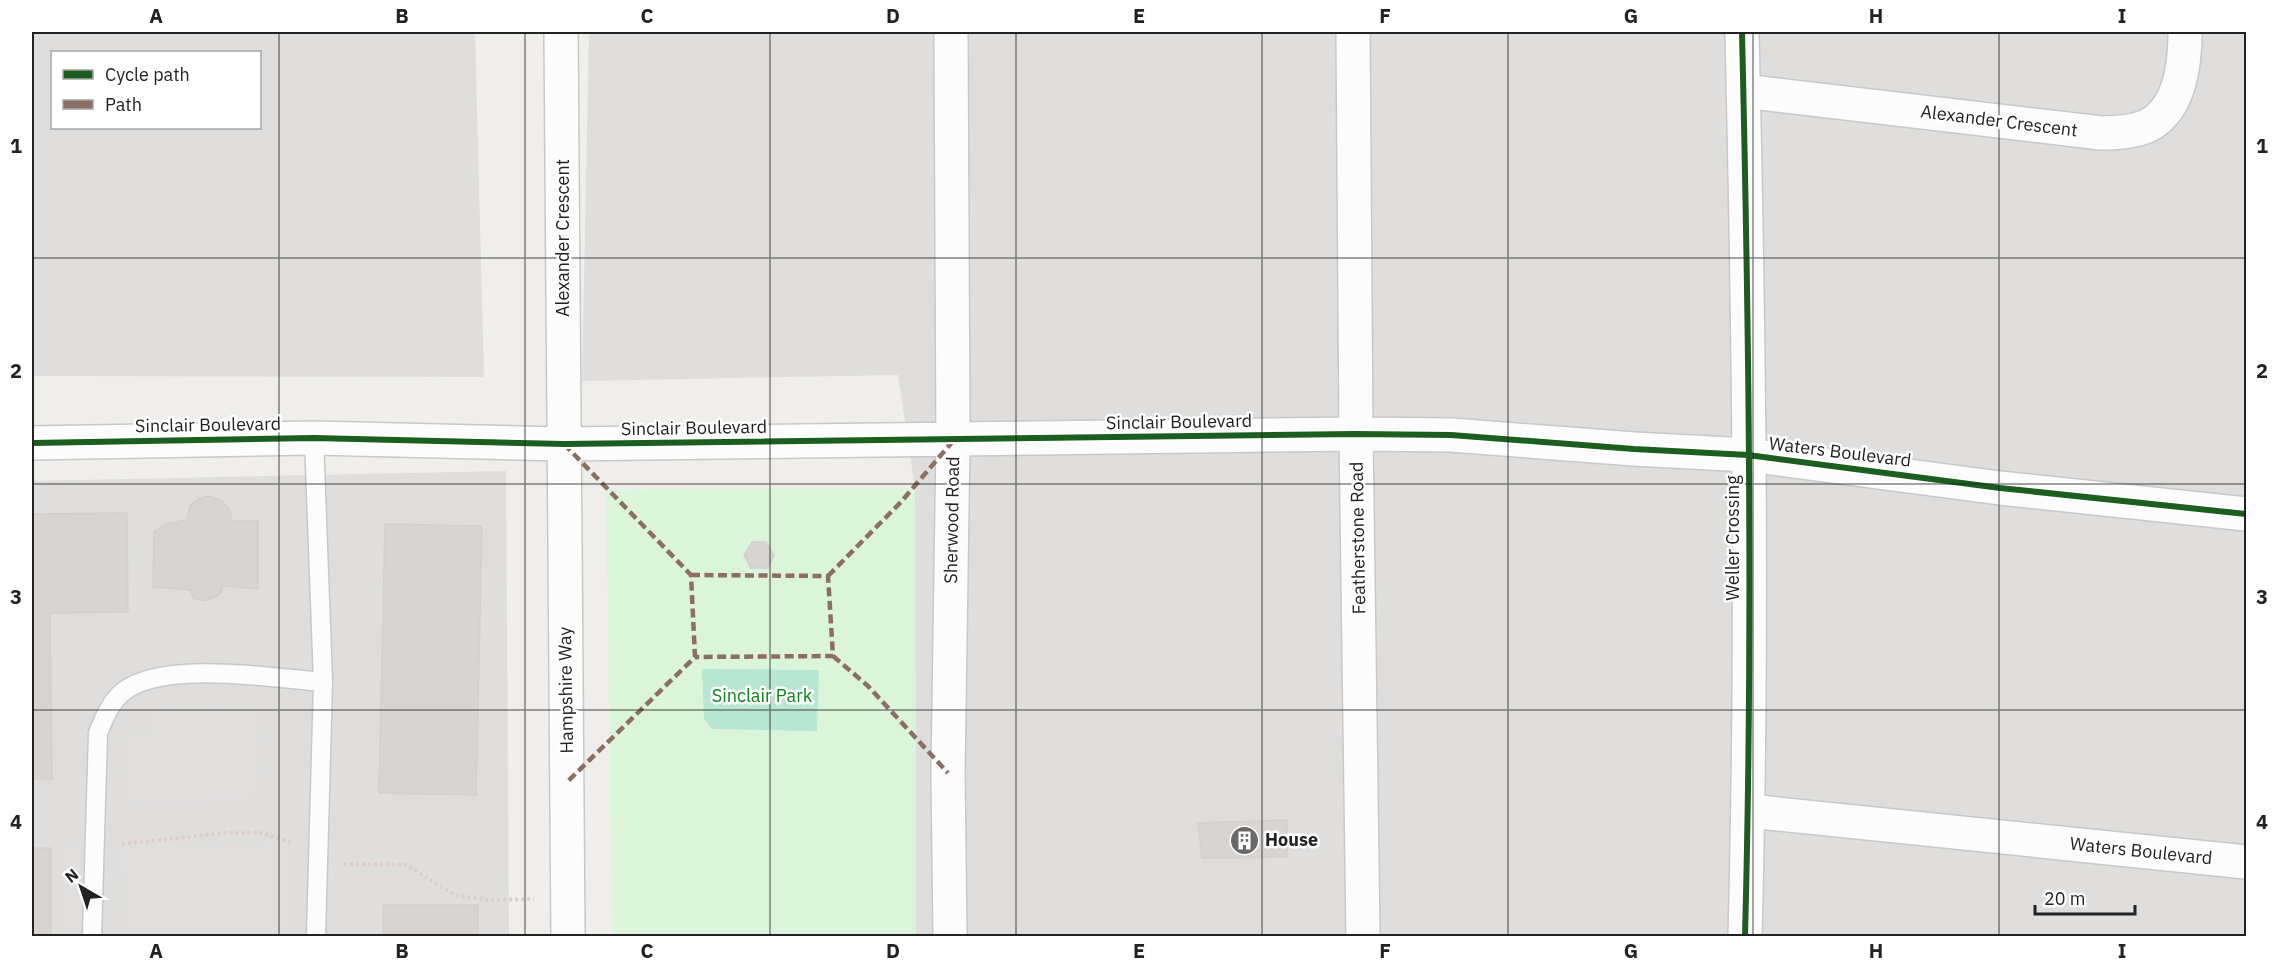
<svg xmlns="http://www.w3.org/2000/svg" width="2278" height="968" font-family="'IBM Plex Sans',sans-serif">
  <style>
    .residential { fill: #dfdedc; fill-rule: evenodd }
    .park { fill: #daf5da }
    .pitch { fill: #b7e6d2 }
    .parking { fill: #e0dfde }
    .building { fill: #d7d4d2; stroke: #d3d0cc; stroke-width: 1.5 }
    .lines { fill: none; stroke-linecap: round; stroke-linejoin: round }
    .service-casing { stroke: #c9c8c7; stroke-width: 21 }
    .minor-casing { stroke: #c9c8c7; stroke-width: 36 }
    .path { stroke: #dccecd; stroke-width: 4; stroke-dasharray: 3 3; stroke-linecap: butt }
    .service { stroke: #fdfcfc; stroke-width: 18 }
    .minor { stroke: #fdfcfc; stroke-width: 33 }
    .quiet { stroke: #8d6e63; stroke-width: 4.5; stroke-dasharray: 9 4.5; stroke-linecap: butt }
    .cycleway-casing { stroke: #fff; stroke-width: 10 }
    .cycleway { stroke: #1b5e20; stroke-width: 6 }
    .grid { fill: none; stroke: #222; stroke-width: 1.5; stroke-opacity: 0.55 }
    .labels { text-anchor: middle; stroke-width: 5; stroke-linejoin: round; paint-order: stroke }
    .street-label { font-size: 18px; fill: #222; stroke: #fff }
    .park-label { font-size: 18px; fill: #0c8416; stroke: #fff }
    .poi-label { font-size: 18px; font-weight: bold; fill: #222; stroke: #fff; text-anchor: start }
    .neatline { fill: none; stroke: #222; stroke-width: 2 }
    .grid-label { font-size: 20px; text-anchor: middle; font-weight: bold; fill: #222 }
  </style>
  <rect width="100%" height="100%" fill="#f0eeeb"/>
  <!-- residential -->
  <path class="residential" d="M32 32H475L484 377 32 376ZM52 52H260V128H52Z
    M589 32H2246V936H916L915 488 898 375 582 381Z
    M506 471 509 936H32V481Z"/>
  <!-- park -->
  <path class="park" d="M915 488 916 936H612L606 489Z"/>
  <!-- pitch -->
  <path class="pitch" d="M702 669 819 670 817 731 712 729 704 719Z"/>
  <!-- parking -->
  <path class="parking" d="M257 704 262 797 128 805 124 735 154 733 153 710Z
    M286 842V936H123L122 845Z
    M60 846 80 847V936H60Z"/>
  <!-- building -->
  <path class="building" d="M209 496 222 501 230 511 232 521H258V589L222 586V592L215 597 204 601 193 598 191 590 153 587 154 532 165 524 187 520 190 506 198 499Z
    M127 513 128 612 50 613 52 779H32V514Z
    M385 524 482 526 476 795 379 793Z
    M752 542H766L774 555 768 568H751L744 555Z
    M1287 820V857L1202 858 1198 823Z
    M32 848H51V936H32Z
    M383 905H478V936H383Z"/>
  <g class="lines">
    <defs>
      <path id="service" d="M314 438 323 682 316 936
        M92 936 98 733C104 718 111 701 124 691 165 660 273 678 323 682"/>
      <path id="minor" d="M561 32 568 936
        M1353 32 1356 434 1363 936
        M1742 32C1749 333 1753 635 1745 936
        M1743 91 2101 133C2116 133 2133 132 2147 126 2180 110 2185 65 2185 32
        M32 443 314 438 564 444 1356 434 1451 435 1634 449 1748 455 2000 488 2246 514
        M1749 811 2246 862
        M950 936 948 773 953 441 951 32"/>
    </defs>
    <!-- service casing -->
    <use href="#service" class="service-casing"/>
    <!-- minor casing -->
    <use href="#minor" class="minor-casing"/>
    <!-- path -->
    <path class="path" d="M122 844 225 833H263L292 843
      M344 864 406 865 455 895 487 900 534 899"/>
    <!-- service -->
    <use href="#service" class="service"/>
    <!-- minor -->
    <use href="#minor" class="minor"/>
    <!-- quiet -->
    <path class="quiet" d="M564 444 691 575 695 657 567 782
      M691 575 828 576 833 656 695 657
      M828 576 901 502 953 441
      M833 656 868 686 948 773"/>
    <defs>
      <path id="cycleway" d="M1742 32C1749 333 1753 635 1745 936
        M32 443 314 438 564 444 1356 434 1451 435 1634 449 1748 455 2000 488 2246 514"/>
    </defs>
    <!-- cycleway casing -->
    <use href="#cycleway" class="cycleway-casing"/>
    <!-- cycleway -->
    <use href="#cycleway" class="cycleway"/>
  </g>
  <!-- grid -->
  <path class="grid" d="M279 32V936M525 32V936M770 32V936M1016 32V936M1262 32V936M1508 32V936M1753 32V936M1999 32V936M32 258H2246M32 484H2246M32 710H2246"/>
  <!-- icons -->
  <defs>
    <symbol id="building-disc" viewBox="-11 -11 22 22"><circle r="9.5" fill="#6a6968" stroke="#fff"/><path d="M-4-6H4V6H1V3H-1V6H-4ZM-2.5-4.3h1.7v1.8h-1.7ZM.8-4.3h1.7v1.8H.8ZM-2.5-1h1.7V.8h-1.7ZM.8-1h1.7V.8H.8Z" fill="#fff"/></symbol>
  </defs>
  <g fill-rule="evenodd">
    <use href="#building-disc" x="1228" y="824" width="33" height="33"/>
  </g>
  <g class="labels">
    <!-- street labels -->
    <g class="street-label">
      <text transform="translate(1999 121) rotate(7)" y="6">Alexander Crescent</text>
      <text transform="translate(563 238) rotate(-90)" y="6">Alexander Crescent</text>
      <text transform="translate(1179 422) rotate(-1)" y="6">Sinclair Boulevard</text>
      <text transform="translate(208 425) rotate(-1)" y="6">Sinclair Boulevard</text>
      <text transform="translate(694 428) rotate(-1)" y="6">Sinclair Boulevard</text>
      <text transform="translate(1840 452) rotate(7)" y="6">Waters Boulevard</text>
      <text transform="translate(952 520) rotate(-89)" y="6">Sherwood Road</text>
      <text transform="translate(1358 538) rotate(-91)" y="6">Featherstone Road</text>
      <text transform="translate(1733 538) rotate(-90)" y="6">Weller Crossing</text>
      <text transform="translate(566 690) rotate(-91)" y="6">Hampshire Way</text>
      <text transform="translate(2141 851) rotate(6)" y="6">Waters Boulevard</text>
    </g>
    <!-- park labels -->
    <g class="park-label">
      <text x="762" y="702">Sinclair Park</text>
    </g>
    <!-- poi labels -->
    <g class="poi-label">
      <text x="1265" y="846">House</text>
    </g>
  </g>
  <!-- border -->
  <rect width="2278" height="968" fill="none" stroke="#ffffff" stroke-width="66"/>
  <!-- legend -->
  <rect x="51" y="51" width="210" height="78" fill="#ffffff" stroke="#a7a7a7" stroke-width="1.5"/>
  <rect x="63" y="70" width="30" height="9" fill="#1b5e20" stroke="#a7a7a7" stroke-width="1.5"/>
  <text x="105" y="81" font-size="18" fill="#222222">Cycle path</text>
  <rect x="63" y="100" width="30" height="9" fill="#8d6e63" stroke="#a7a7a7" stroke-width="1.5"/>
  <text x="105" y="111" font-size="18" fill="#222222">Path</text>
  <!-- north arrow -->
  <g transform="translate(81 887) rotate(321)" stroke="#ffffff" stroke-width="4.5" paint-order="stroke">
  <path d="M0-4.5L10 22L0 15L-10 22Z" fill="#222222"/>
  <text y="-9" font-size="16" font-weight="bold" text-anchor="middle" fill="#222222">N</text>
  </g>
  <!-- scale -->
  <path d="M2035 905v9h100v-9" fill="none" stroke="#222222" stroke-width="3"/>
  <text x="2044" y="905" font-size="18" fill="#222222" stroke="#ffffff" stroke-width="4.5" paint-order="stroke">20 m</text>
  <rect x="33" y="33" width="2212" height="902" class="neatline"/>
  <g class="grid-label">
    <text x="156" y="23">A</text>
    <text x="402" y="23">B</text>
    <text x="647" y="23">C</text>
    <text x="893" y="23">D</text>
    <text x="1139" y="23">E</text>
    <text x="1385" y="23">F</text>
    <text x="1631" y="23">G</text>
    <text x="1876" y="23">H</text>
    <text x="2122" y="23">I</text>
    <text x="16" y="153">1</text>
    <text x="2262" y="153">1</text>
    <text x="16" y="378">2</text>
    <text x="2262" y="378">2</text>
    <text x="16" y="604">3</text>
    <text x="2262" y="604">3</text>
    <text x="16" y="829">4</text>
    <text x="2262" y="829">4</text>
    <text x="156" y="958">A</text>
    <text x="402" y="958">B</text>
    <text x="647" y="958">C</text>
    <text x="893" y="958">D</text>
    <text x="1139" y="958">E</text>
    <text x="1385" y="958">F</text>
    <text x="1631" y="958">G</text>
    <text x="1876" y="958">H</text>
    <text x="2122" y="958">I</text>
  </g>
</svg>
